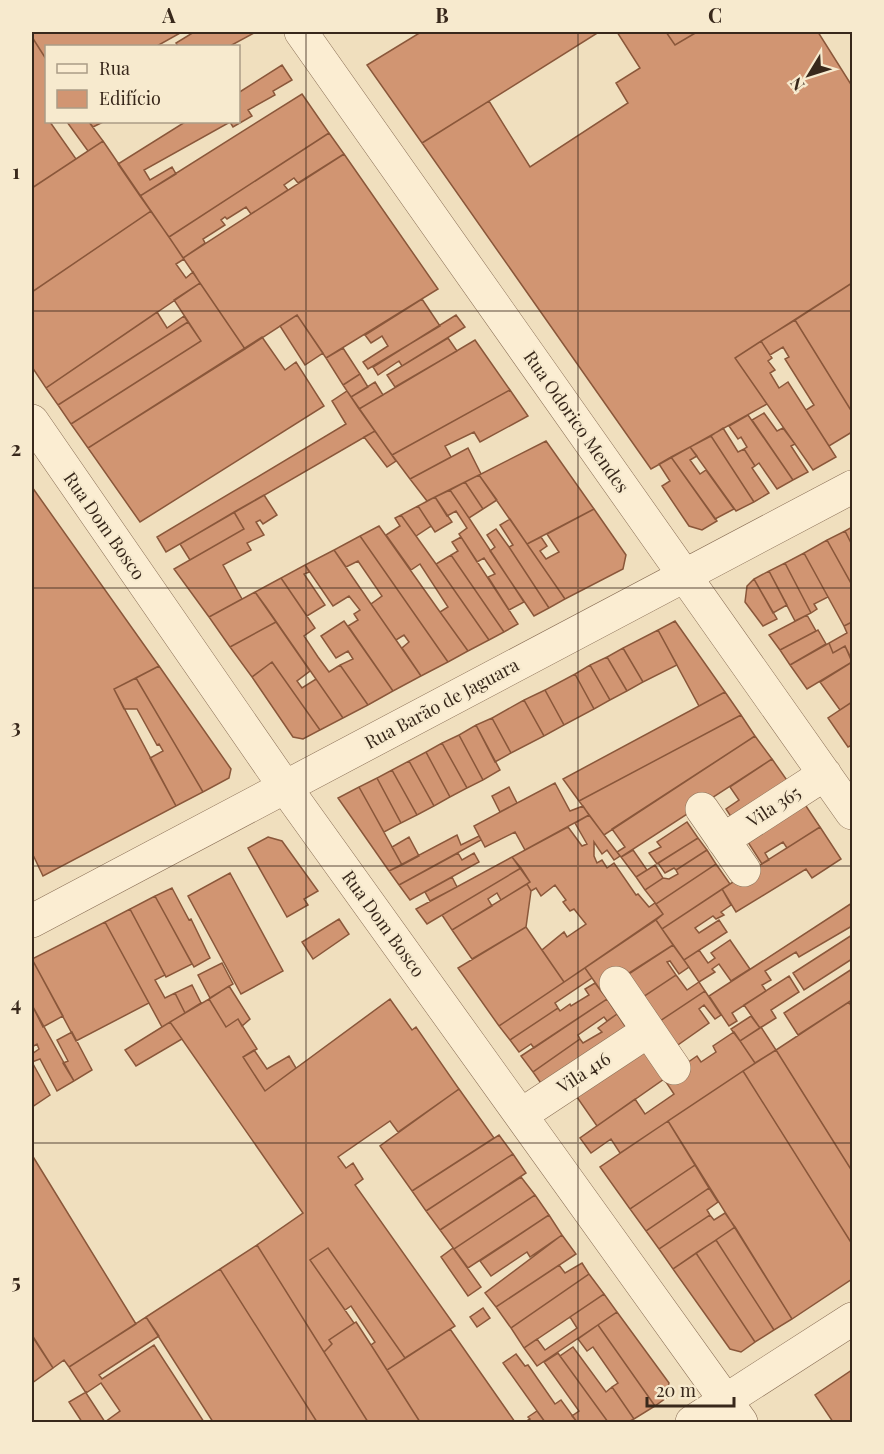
<svg xmlns="http://www.w3.org/2000/svg" width="884" height="1454" font-family="'Playfair Display',serif">
  <style>
    .building { fill: #d19572; stroke: #8a573a; stroke-width: 1.5 }
    .lines { fill: none; stroke-linecap: round; stroke-linejoin: round }
    .minor-casing { stroke: #8a6f56; stroke-width: 34 }
    .minor { stroke: #fbedd2; stroke-width: 33 }
    .grid { fill: none; stroke: #38281b; stroke-width: 1.5; stroke-opacity: 0.55 }
    .labels { text-anchor: middle; stroke-width: 4.5; stroke-linejoin: round; paint-order: stroke }
    .street-label { font-size: 18px; fill: #38281b; stroke: #f7eace }
    .neatline { fill: none; stroke: #38281b; stroke-width: 2 }
    .grid-label { font-size: 20px; text-anchor: middle; font-weight: bold; fill: #38281b }
  </style>
  <rect width="100%" height="100%" fill="#f0dfbe"/>
  <!-- building -->
  <path class="building" d="M32 32H182L157 46H46V59L32 37Z
    M194 32H256L230 46H178L176 43Z
    M421 32H599L422 143 367 65Z
    M617 32H666L675 45 697 32H818L852 86V283L735 358 767 404 651 469 422 143 489 101 530 167 628 103 616 83 640 68Z
    M666 32H697L675 45Z
    M32 37 46 59V122H50L76 159 32 188Z
    M282 65 292 80 273 91 275 95 248 110 252 116 233 127 230 122 144 170 150 180 172 167 176 174 140 196 118 164 185 122H238V93Z
    M302 94 329 133 169 237 140 196Z
    M67 122H89L103 141 88 151Z
    M89 122H103L93 127Z
    M329 133 344 154 298 183 294 178 284 185 288 190 251 214 246 207 227 219 225 217 221 220 225 225 203 239 205 243 183 258 169 237Z
    M103 141 151 211 32 292V188Z
    M344 154 438 289 326 358 297 315 245 349 183 258Z
    M151 211 184 259 176 264 186 278 193 272 200 283 46 388 32 367V292Z
    M200 283 245 349 88 448 71 424 201 341 174 300Z
    M852 283V412L795 320Z
    M422 299 440 326 368 369 363 362 388 346 382 336 371 343 365 335Z
    M157 312 167 328 184 316 188 322 58 405 46 388Z
    M297 315 323 353 305 365 280 326Z
    M456 315 465 327 402 366 399 361 378 375 373 367Z
    M795 320 852 412V432L829 446 806 410 814 405 785 359 789 357 783 347 770 355 761 341Z
    M188 322 201 341 71 424 58 405Z
    M262 337 285 370 296 362 324 406 140 522 88 448Z
    M448 338 457 351 395 387 387 375Z
    M475 340 510 390 392 455 359 409Z
    M761 341 772 358 768 361 775 370 770 373 779 388 788 382 836 457 813 470 735 358Z
    M343 348 360 374 343 385 326 358Z
    M360 374 368 387 351 397 343 385Z
    M375 382 383 395 359 409 351 397Z
    M510 390 528 416 480 442 474 432 445 446 451 457 410 479 392 455Z
    M347 391 375 431 166 552 157 537 346 424 332 401Z
    M764 413 777 431 783 428 795 444 791 446 808 472 793 480 752 420Z
    M748 415 793 480 777 489 759 463 755 466 744 449 747 447 741 437 738 439 729 426Z
    M723 428 738 452 744 449 755 466 752 468 769 493 754 502 711 436Z
    M375 431 396 461 387 467 364 437Z
    M711 436 754 502 736 511 690 447Z
    M546 441 594 509 527 544 479 475Z
    M690 447 697 456 690 460 700 474 706 470 734 509 715 519 671 457Z
    M468 448 481 474 427 501 410 479Z
    M671 457 717 521 702 530 689 526 662 486 670 481 659 464Z
    M479 475 497 500 483 509 465 482Z
    M465 482 483 509 469 518 450 490Z
    M32 487 159 666 114 689 176 806 43 876 34 857 32 859Z
    M450 490 469 518 524 602 509 610 488 577 495 574 484 558 477 562 459 534 467 528 456 511 447 516 435 497Z
    M264 495 277 515 263 524 260 520 256 522 264 535 247 543 251 550 223 565 242 599 209 617 174 569 244 529 234 512Z
    M435 497 452 522 435 532 418 506Z
    M418 506 431 526 416 536 401 515Z
    M594 509 626 555 623 569 565 599 527 544 541 537 547 546 540 551 546 559 559 552 547 534Z
    M234 512 244 529 190 560 180 544Z
    M401 515 436 564 489 640 468 651 440 612 448 607 420 564 411 570 386 535 400 526 395 518Z
    M510 519 527 544 565 599 549 608 509 547 513 545 500 525Z
    M379 526 440 612 468 651 448 662 360 536Z
    M852 527V545L845 531Z
    M496 529 509 547 549 608 534 616 490 551 495 547 487 535Z
    M845 531 852 545V585L827 540Z
    M360 536 448 662 421 676 402 648 409 642 404 635 396 640 371 604 382 596 358 561 346 567 334 550Z
    M461 537 518 624 504 632 451 555 458 551 452 542Z
    M827 540 852 585V622L844 626 804 553Z
    M334 550 371 604 421 676 393 691 348 626 358 620 354 614 360 610 349 596 333 606 305 565Z
    M804 553 828 597 814 604 817 609 811 613 785 563Z
    M451 555 504 632 489 640 436 564Z
    M785 563 811 613 795 621 769 571Z
    M305 565 309 572 304 574 325 605 307 616 281 578Z
    M769 571 787 605 773 613 754 579Z
    M281 578 315 628 304 636 318 657 329 672 340 665 368 705 343 718 266 607 255 592Z
    M754 579 777 619 763 626 745 602 747 586Z
    M255 592 276 622 230 647 209 617Z
    M807 615 816 631 780 650 769 635Z
    M344 621 393 691 368 705 340 665 353 659 348 651 336 658 321 636Z
    M675 621 725 692 699 706 658 630Z
    M276 622 310 671 297 681 302 688 316 679 343 718 320 730 272 662 252 677 230 647Z
    M852 622V660L845 646 833 653 829 643 847 633 844 626Z
    M658 630 677 665 643 682 623 648Z
    M818 630 826 644 790 665 780 650Z
    M829 643 833 653 845 646 852 662 807 689 790 665Z
    M623 648 643 682 627 691 607 657Z
    M607 657 627 691 610 700 590 665Z
    M272 662 320 730 303 739 293 737 252 677Z
    M852 662V702L840 710 820 682Z
    M590 665 610 700 594 709 575 674Z
    M159 666 231 769 229 778 203 792 136 678Z
    M575 674 594 709 564 725 545 690Z
    M136 678 203 792 176 806 150 758 163 751 159 744 157 745 137 709H124L114 689Z
    M545 690 564 725 544 736 524 700Z
    M725 692 741 715 579 801 563 779Z
    M524 700 544 736 511 753 492 718Z
    M852 702V745L848 747 828 718Z
    M741 715 755 736 604 835 579 801Z
    M492 718 511 753 495 762 476 725Z
    M476 725 500 770 483 780 459 735Z
    M459 735 483 780 467 788 442 743Z
    M755 736 772 759 621 857 617 852 625 847 612 829Z
    M442 743 467 788 450 797 426 752Z
    M426 752 450 797 434 806 409 761Z
    M772 759 791 786 735 823 726 809 739 800 730 787Z
    M409 761 434 806 417 815 392 770Z
    M392 770 417 815 401 823 377 778Z
    M377 778 401 823 384 832 359 787Z
    M555 783 570 811 583 806 589 815 525 850 515 832 485 847 474 826Z
    M359 787 402 865 389 871 338 798Z
    M509 787 517 803 500 812 492 796Z
    M802 800 820 827 787 848 783 842 765 853 769 860 762 864 744 836Z
    M589 815 620 856 614 860 607 850 602 854 594 842V856L597 863 602 860 607 868 614 863 636 895 638 894 649 907 655 903 663 914 564 982 542 950 564 932 567 937 586 924 574 909 570 911 563 902 566 900 555 885 541 896 536 888 531 891 527 884 530 882 512 857 568 827 582 846 587 844 575 823Z
    M687 822 698 838 657 864 649 853 661 847 657 842Z
    M820 827 841 859 812 878 806 869 736 912 722 889Z
    M457 835 461 845 479 836 481 840 399 885 389 871Z
    M268 837 282 841 318 891 304 899 308 905 287 917 248 848Z
    M409 837 419 856 402 865 392 847Z
    M698 838 707 850 676 870 674 868 665 873 658 863Z
    M633 850 647 870 636 877 621 857Z
    M707 850 716 864 656 904 645 890 663 878 669 879 678 874 676 870Z
    M458 853 462 860 474 853 479 862 410 900 399 885Z
    M512 857 521 868 427 924 416 909Z
    M716 864 730 884 662 929 656 920 663 914 656 904Z
    M655 865 663 878 645 890 636 877Z
    M521 868 530 882 501 900 497 893 488 899 492 906 452 930 442 915Z
    M230 873 283 971 241 994 188 896Z
    M452 877 457 887 430 901 425 892Z
    M527 884 531 891 526 927 472 959 452 930Z
    M172 888 189 920 191 919 210 958 194 967 155 896Z
    M722 889 731 905 721 912 724 915 716 919 713 916 695 928 699 933 719 920 727 932 684 960 662 929Z
    M155 896 192 964 166 977 130 909Z
    M852 903V926L799 957 796 952 765 971 771 980 762 985 766 991 732 1013 737 1021 729 1026 709 996Z
    M130 909 165 975 155 980 165 998 175 993 185 1013 162 1027 105 922Z
    M339 919 349 934 313 959 302 942Z
    M656 920 673 945 601 991 585 968Z
    M105 922 149 1003 76 1041 32 959Z
    M526 927 564 982 499 1026 458 968Z
    M852 935V959L804 990 793 973Z
    M730 940 750 969 731 981 719 964 712 969 715 972 699 982 684 960 699 950 708 963 715 958 711 953Z
    M673 945 689 967 679 974 670 961 667 962 676 975 640 999 624 977Z
    M32 959 63 1016 43 1027 32 1005Z
    M222 963 233 984 210 998 198 975Z
    M585 968 592 978 555 1003 558 1008 510 1040 499 1026Z
    M852 969V1000L798 1035 784 1013Z
    M676 975 687 990 699 982 705 991 657 1023 640 999Z
    M789 976 799 992 771 1010 776 1018 760 1028 744 1005Z
    M595 983 607 999 534 1048 531 1044 519 1052 510 1040 558 1008 560 1011 570 1004 571 1006 589 995 585 989Z
    M192 985 201 1003 185 1013 175 993Z
    M229 986 250 1019 242 1026 238 1019 226 1027 209 999Z
    M705 991 721 1015 715 1019 704 1005 699 1009 709 1023 675 1047 657 1023Z
    M209 999 226 1027 238 1019 257 1049 243 1057 265 1091 390 999 412 1030 416 1027 459 1089 398 1132 390 1121 338 1157 346 1168 353 1163 363 1179 355 1185 455 1326 405 1358 328 1248 310 1260 354 1323 329 1340 332 1344 324 1352 257 1245 303 1213 170 1022Z
    M607 999 617 1014 607 1021 604 1017 578 1035 580 1039 533 1072 521 1056Z
    M849 1002 852 1008V1171L776 1050Z
    M32 1005 74 1081 57 1091 40 1059 32 1062V1054L39 1049 37 1044 32 1047Z
    M617 1014 625 1026 620 1040 545 1089 533 1072 580 1039 583 1043 602 1032 598 1028Z
    M751 1016 760 1028 740 1041 731 1029Z
    M170 1022 182 1039 136 1066 125 1050Z
    M761 1027 776 1050 755 1063 740 1041Z
    M72 1032 92 1070 74 1081 63 1063 68 1061 57 1040Z
    M734 1032 755 1063 620 1153 611 1139 591 1153 580 1138 635 1099 645 1114 674 1094 664 1079 697 1056 701 1062 716 1052 713 1046Z
    M640 1046 664 1079 597 1126 572 1090Z
    M254 1050 267 1069 289 1056 296 1068 265 1091 243 1057Z
    M776 1050 852 1171V1244L743 1071Z
    M32 1062 50 1095 32 1107Z
    M743 1071 852 1244V1279L792 1319 668 1121Z
    M459 1089 494 1138 412 1191 380 1146Z
    M668 1121 695 1165 630 1209 600 1167Z
    M499 1135 513 1154 426 1211 412 1191Z
    M513 1154 526 1173 440 1230 426 1211Z
    M32 1155 136 1324 69 1367 64 1360 53 1368 32 1335Z
    M695 1165 709 1188 646 1231 630 1209Z
    M521 1177 535 1195 454 1249 440 1230Z
    M709 1188 718 1202 707 1210 710 1215 659 1249 646 1231Z
    M535 1195 549 1215 468 1268 454 1249Z
    M725 1213 735 1227 673 1269 659 1249 710 1215 714 1220Z
    M549 1215 562 1235 530 1257 527 1252 491 1276 480 1261Z
    M735 1227 792 1319 774 1330 716 1240Z
    M562 1235 576 1254 496 1307 485 1293Z
    M716 1240 774 1330 755 1342 696 1253Z
    M257 1245 324 1352 368 1422H317L220 1269Z
    M328 1248 405 1358 387 1370 371 1345 375 1342 351 1306 345 1310 310 1260Z
    M453 1248 481 1287 468 1296 441 1257Z
    M696 1253 755 1342 741 1352 730 1349 673 1269Z
    M582 1263 589 1274 511 1328 496 1307 559 1265 565 1273Z
    M220 1269 317 1422H213L146 1317Z
    M589 1274 604 1294 524 1348 511 1328Z
    M604 1294 617 1312 537 1366 524 1348 537 1339 545 1350 577 1328 570 1317Z
    M483 1308 490 1318 477 1327 470 1317Z
    M617 1312 669 1383 666 1398 655 1406 598 1325Z
    M146 1317 159 1336 99 1375 102 1379 154 1345 204 1422H105L120 1411 101 1383 86 1393 69 1367Z
    M356 1322 371 1345 420 1422H368L324 1352 332 1344 329 1340Z
    M598 1325 655 1406 634 1419 612 1387 618 1383 593 1347 587 1351 578 1339Z
    M450 1329 515 1422H420L387 1370Z
    M34 1339 53 1368 32 1383V1341Z
    M573 1347 606 1392 612 1387 634 1419 628 1422H608L560 1356Z
    M558 1353 560 1356 608 1422H577L572 1416 579 1411 544 1362Z
    M516 1354 525 1366 528 1365 555 1404 561 1400 577 1422H545L503 1363Z
    M852 1370V1422H833L815 1395Z
    M86 1392V1393L105 1422H82L69 1402Z
    M537 1411 545 1422H525L530 1419 528 1417Z"/>
  <g class="lines">
    <defs>
      <path id="minor" d="M301 32 852 813
        M32 421 285 787 741 1422
        M702 809 744 870
        M723 840 825 774
        M32 921 852 487
        M616 983 674 1068
        M521 1115 648 1031
        M692 1422 852 1319"/>
    </defs>
    <!-- minor casing -->
    <use href="#minor" class="minor-casing"/>
    <!-- minor -->
    <use href="#minor" class="minor"/>
  </g>
  <!-- grid -->
  <path class="grid" d="M306 32V1422M578 32V1422M32 311H852M32 588H852M32 866H852M32 1143H852"/>
  <g class="labels">
    <!-- street labels -->
    <g class="street-label">
      <text transform="translate(576 422) rotate(55)" y="6">Rua Odorico Mendes</text>
      <text transform="translate(104 526) rotate(55)" y="6">Rua Dom Bosco</text>
      <text transform="translate(442 704) rotate(-28)" y="6">Rua Barão de Jaguara</text>
      <text transform="translate(774 807) rotate(-33)" y="6">Vila 365</text>
      <text transform="translate(383 924) rotate(54)" y="6">Rua Dom Bosco</text>
      <text transform="translate(584 1073) rotate(-33)" y="6">Vila 416</text>
    </g>
  </g>
  <!-- border -->
  <rect width="884" height="1454" fill="none" stroke="#f7eace" stroke-width="66"/>
  <!-- legend -->
  <rect x="45" y="45" width="195" height="78" fill="#f7eace" stroke="#ab9c86" stroke-width="1.5"/>
  <rect x="57" y="64" width="30" height="9" fill="#fbedd2" stroke="#ab9c86" stroke-width="1.5"/>
  <text x="99" y="75" font-size="18" fill="#38281b">Rua</text>
  <rect x="57" y="90" width="30" height="18" fill="#d19572" stroke="#ab9c86" stroke-width="1.5"/>
  <text x="99" y="105" font-size="18" fill="#38281b">Edifício</text>
  <!-- north arrow -->
  <g transform="translate(809 75) rotate(232)" stroke="#f7eace" stroke-width="4.5" paint-order="stroke">
  <path d="M0-4.5L10 22L0 15L-10 22Z" fill="#38281b"/>
  <text y="-9" font-size="16" font-weight="bold" text-anchor="middle" fill="#38281b">N</text>
  </g>
  <!-- scale -->
  <path d="M647 1397v9h87v-9" fill="none" stroke="#38281b" stroke-width="3"/>
  <text x="656" y="1397" font-size="18" fill="#38281b" stroke="#f7eace" stroke-width="4.5" paint-order="stroke">20 m</text>
  <rect x="33" y="33" width="818" height="1388" class="neatline"/>
  <g class="grid-label">
    <text x="169" y="23">A</text>
    <text x="442" y="23">B</text>
    <text x="715" y="23">C</text>
    <text x="16" y="179">1</text>
    <text x="16" y="456">2</text>
    <text x="16" y="734">3</text>
    <text x="16" y="1011">4</text>
    <text x="16" y="1289">5</text>
  </g>
</svg>
